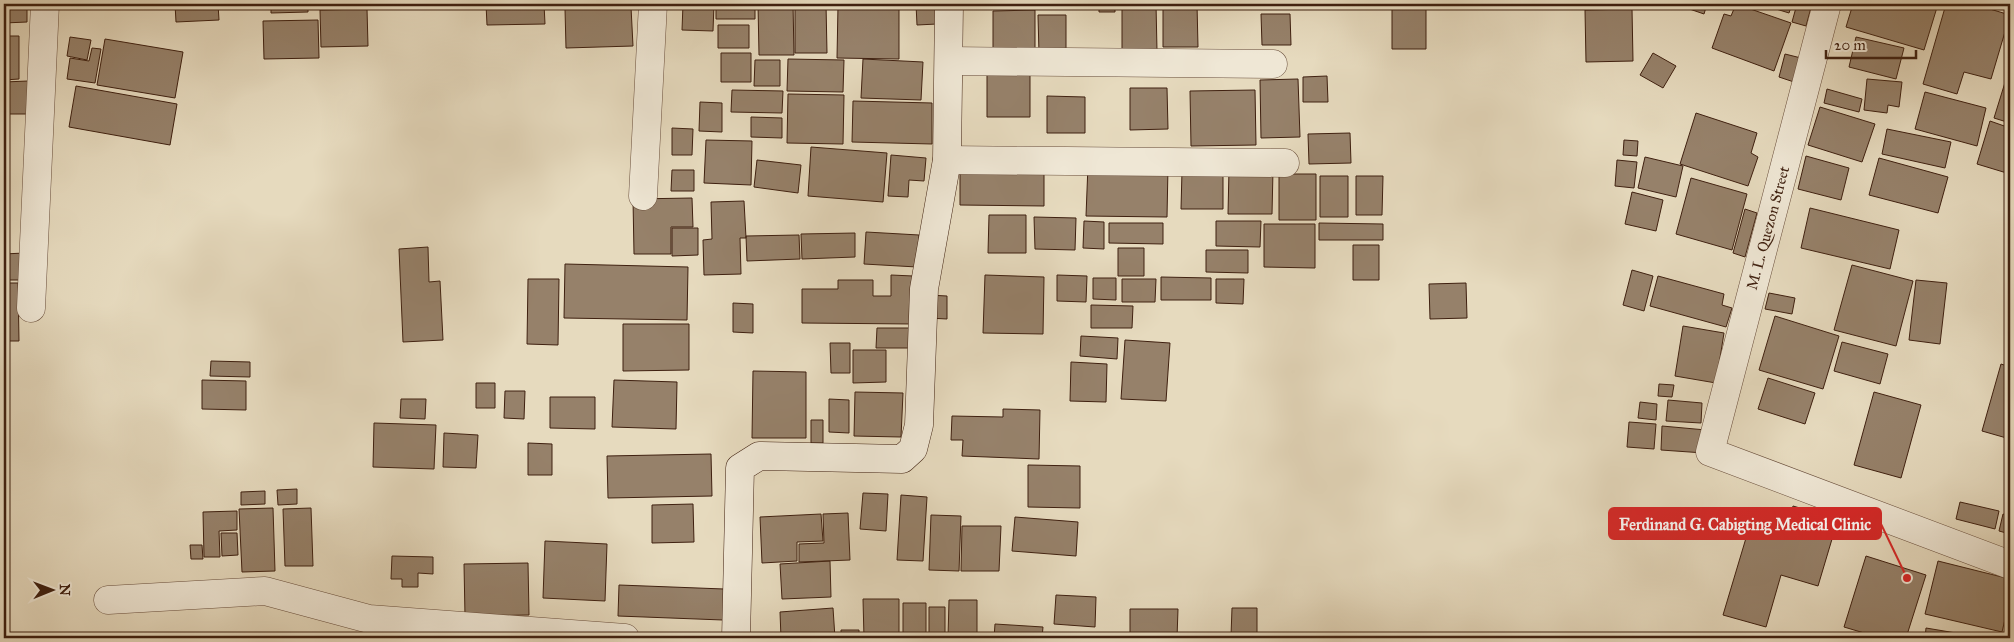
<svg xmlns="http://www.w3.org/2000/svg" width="2014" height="642" font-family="'IM FELL Great Primer',serif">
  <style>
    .building { fill: #96816a; stroke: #3f2010 }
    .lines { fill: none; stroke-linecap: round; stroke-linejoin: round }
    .street-casing { stroke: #694e3c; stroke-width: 29 }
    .secondary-casing { stroke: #3f2010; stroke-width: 29 }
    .street { stroke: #efe7d5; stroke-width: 28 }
    .secondary { stroke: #efe7d5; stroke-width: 28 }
    .labels { text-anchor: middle; stroke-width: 4; stroke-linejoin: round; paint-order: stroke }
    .street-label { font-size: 15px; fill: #3f2010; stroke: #efe7d5 }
    .leader { fill: none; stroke: #d62828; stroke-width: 2 }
    .callout-dot { fill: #d62828; stroke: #efe7d5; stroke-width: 2 }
    .callout { fill: #d62828; stroke: #d62828; stroke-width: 2 }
    .callout-label { font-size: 16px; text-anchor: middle; font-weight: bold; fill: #fff }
  </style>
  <rect width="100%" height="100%" fill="#e6dabe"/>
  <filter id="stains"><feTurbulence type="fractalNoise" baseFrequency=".004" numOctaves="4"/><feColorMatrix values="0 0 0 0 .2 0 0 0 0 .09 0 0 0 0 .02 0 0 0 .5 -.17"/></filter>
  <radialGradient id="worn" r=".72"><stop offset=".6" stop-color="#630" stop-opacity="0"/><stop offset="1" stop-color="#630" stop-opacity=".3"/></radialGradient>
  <!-- building -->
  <path class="building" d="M4 4H27V22L4 23Z
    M175 4H218L219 20 176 22Z
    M271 4H308V12L271 13Z
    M486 4H544L545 24 487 25Z
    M683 4H714L713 31 682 30Z
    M716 4H755V19H716Z
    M758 4H793L794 55H759Z
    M795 4H826L827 53H795Z
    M916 4H936L937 24 917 25Z
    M1099 4H1115V12H1099Z
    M1122 4H1156L1157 51H1122Z
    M1163 4H1197L1198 47H1163Z
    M1392 4H1426V49H1392Z
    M1675 4H1707L1704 14Z
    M1736 4 1791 23 1774 71 1712 48 1724 14 1731 16Z
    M1760 4H1792L1789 13Z
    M1797 4H1812L1806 26 1792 22Z
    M1853 4H1938L1924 50 1846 27Z
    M1946 4H1973L2010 15 1991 79 1964 72 1957 94 1923 84Z
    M838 6H899V59L837 58Z
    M631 7 633 46 566 48 565 9Z
    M367 9 368 46 321 47 320 10Z
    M1632 9 1633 61 1586 62 1585 10Z
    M1035 10V56H993V11Z
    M1261 14H1290L1291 45H1262Z
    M1038 15H1066V53L1039 54Z
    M318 20 319 58 264 59 263 21Z
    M718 25H749V48H718Z
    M4 36H19V79L4 80Z
    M70 37 91 40 87 60 67 56Z
    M1856 37 1904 48 1896 79 1849 67Z
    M105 39 183 52 175 98 97 85Z
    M92 48 101 49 95 83 67 79 70 58 89 61Z
    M721 53H751V82H721Z
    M1653 53 1676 66 1663 88 1640 75Z
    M1785 54 1801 58 1794 82 1779 77Z
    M788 59 844 60 843 92 787 91Z
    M863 59 923 62 921 100 861 98Z
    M755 60H780V86H754Z
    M987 69H1030V117H987Z
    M1327 76 1328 102H1303V77Z
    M2007 76 2010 77V123L1994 118Z
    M1298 79 1300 137 1261 138 1260 80Z
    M1867 79 1902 82 1899 107 1888 105 1887 113 1864 110Z
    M28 81V114H4V82Z
    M76 86 177 104 170 145 69 127Z
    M1130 88H1167L1168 129 1130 130Z
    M1827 89 1862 99 1859 112 1824 103Z
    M732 90 783 91 782 113 731 112Z
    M1255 90 1256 145 1191 146 1190 91Z
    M1925 92 1986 108 1977 146 1915 129Z
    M788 94 844 95 843 144 787 143Z
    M1047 96 1085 97V133H1047Z
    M853 101 932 103V144L852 142Z
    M700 102 722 103V132L699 131Z
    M1820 107 1875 124 1862 162 1808 145Z
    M1696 113 1757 133 1751 153 1758 157 1748 186 1680 164Z
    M751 117 782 118V138L751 137Z
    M1990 121 2010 128V174L1977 164Z
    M672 128 693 129 692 155H672Z
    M1887 129 1951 142 1945 168 1882 154Z
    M1350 133 1351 163 1309 164 1308 134Z
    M706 140 752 141 751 185 704 183Z
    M1624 140 1638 141 1637 156 1623 155Z
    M811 147 887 153 883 202 808 196Z
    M891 155 926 158 924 181 909 180 908 197 888 196Z
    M1806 156 1849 168 1841 200 1798 189Z
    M1645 157 1683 166 1676 197 1638 188Z
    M1879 158 1948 177 1938 213 1869 195Z
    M757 160 801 165 798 193 754 187Z
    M1617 160 1637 162 1634 188 1615 186Z
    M960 165H1044V206L960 205Z
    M1088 165 1168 167 1167 217 1086 216Z
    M1229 169 1273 170 1272 214H1228Z
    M672 170H694V191H671Z
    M1182 171 1223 172V209H1181Z
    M1279 174H1316V220H1279Z
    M1320 176H1348V217H1320Z
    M1356 176H1383L1382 215H1356Z
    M1691 178 1747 194 1732 250 1676 234Z
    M1632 192 1663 200 1656 231 1625 224Z
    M692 198 693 227H671V254H634L633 199Z
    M744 201 746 238H740L741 274 704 275 703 240 712 239 711 202Z
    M1810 208 1899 230 1890 269 1801 248Z
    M1745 209 1757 213 1745 257 1733 253Z
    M989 215H1026V253H988Z
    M1034 217 1076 218 1075 250 1035 249Z
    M1084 221 1104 222V249L1083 248Z
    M1216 221H1261L1260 247 1216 246Z
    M1109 223H1163V244L1109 243Z
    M1319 223 1383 224V240H1319Z
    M1264 224H1315V268L1264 267Z
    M672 228H698V255L672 256Z
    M866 232 919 235 917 267 864 264Z
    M855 233V257L802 259 801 234Z
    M799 235 800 259 747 261 746 236Z
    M1353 245H1379V280H1353Z
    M428 247 429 282 440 281 443 340 403 342 399 249Z
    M1118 248H1144V276H1118Z
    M1206 250H1248V273L1206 272Z
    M24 253 25 280H4V254Z
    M565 264 688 267 687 320 564 318Z
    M1852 265 1913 281 1896 346 1834 330Z
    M1632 270 1653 276 1644 311 1623 305Z
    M891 275 913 276 912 324 802 323V289H838V280H873V296H891Z
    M985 275 1044 277 1043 334 983 333Z
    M1057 275 1087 276 1086 302 1057 301Z
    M1658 276 1724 294 1722 305 1732 308 1726 327 1650 306Z
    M1161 277 1211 278V300H1161Z
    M1093 278H1116V300L1093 299Z
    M528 279H559L558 345 527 344Z
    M1122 279H1156L1155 302H1122Z
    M1216 279H1244L1243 304 1216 303Z
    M1916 280 1947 283 1940 344 1909 340Z
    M4 283H18L19 341H4Z
    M1466 283 1467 318 1430 319 1429 284Z
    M1769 293 1795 298 1792 314 1765 309Z
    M928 295 947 296V319L928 318Z
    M733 303 753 304V333L733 332Z
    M1091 305 1133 306 1132 328H1091Z
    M1775 316 1839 336 1823 389 1759 370Z
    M623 324H689V370L623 371Z
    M1683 326 1724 333 1716 383 1675 376Z
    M877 328H910V348H876Z
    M1081 336 1118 338 1117 359 1080 356Z
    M1125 340 1170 343 1166 401 1121 399Z
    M1842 342 1888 354 1880 384 1834 371Z
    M830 343H850V373H831Z
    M853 350H886V382L853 383Z
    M211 361 250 362V377L210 376Z
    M1071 362 1107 364 1106 402 1070 401Z
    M2001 364 2010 367V439L1982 431Z
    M753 371 806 372V438H752Z
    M1768 378 1815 393 1805 424 1758 409Z
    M202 380 246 381V410L202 409Z
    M614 380 677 382 676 429 612 427Z
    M476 383H495V408H476Z
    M1659 384 1674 385 1672 397 1658 396Z
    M505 391H525L524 419 504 418Z
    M855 392 903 393 901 437 854 436Z
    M1874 392 1921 405 1901 478 1854 465Z
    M550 397H595V429L550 428Z
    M401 399H426L425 419 400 418Z
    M829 399 849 400V433L829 432Z
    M1668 400 1702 403 1701 423 1666 421Z
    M1640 402 1657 404 1656 420 1638 418Z
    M1003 409 1040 410 1039 459 962 456 963 440H951L952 416 1003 417Z
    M811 420H823V443H811Z
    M1629 422 1656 424 1654 449 1627 447Z
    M374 423 436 425 434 469 373 467Z
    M1662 426 1706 430 1704 453 1661 450Z
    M444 433 478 435 476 468 443 467Z
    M528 443 552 444V475H528Z
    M711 454 712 496 608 498 607 456Z
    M1028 465 1080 466V508L1028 507Z
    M297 489V504L278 505 277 490Z
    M265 491V504L241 505V492Z
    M863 493 888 494 886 531 860 529Z
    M901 495 927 497 923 561 897 560Z
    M1960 502 1999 511 1995 529 1956 519Z
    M693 504 694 542 652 543V505Z
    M1793 506 1838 519 1818 586 1781 575 1766 627 1723 615 1749 528 1784 538Z
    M273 508 275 571 242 572 239 509Z
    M311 508 313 566H285L283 509Z
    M237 511V530L219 531 220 557H204L203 512Z
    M848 513 850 560 799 562V544L824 543 823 514Z
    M821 514 823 541 797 542V561L762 563 760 517Z
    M2003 514 2010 516V534L1999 531Z
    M931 515 961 516 959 571 929 570Z
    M1015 517 1078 522 1076 556 1012 551Z
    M962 526H1001L999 571H961Z
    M221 533H237L238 555 222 556Z
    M545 541 607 544 605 601 543 598Z
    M190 545H202L203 559H191Z
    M392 556 433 557V574L418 573V587H402V579H391Z
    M1866 556 1926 575 1906 638H1881L1844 627Z
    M830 561 831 597 782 599 780 564Z
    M1938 561 2010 579V598L2002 632 1925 614Z
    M528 563 529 615 465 616 464 564Z
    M619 585 724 589 723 620 618 616Z
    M1056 595 1096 597 1095 627 1054 624Z
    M863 599H899V638H864Z
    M949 600H977V638H948Z
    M903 603H926V638H903Z
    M929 607H945V638H929Z
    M833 608 835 638H781L780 612Z
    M1232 608H1257V637L1231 636Z
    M1130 609H1178L1177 638 1130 637Z
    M995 624 1043 627 1042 638H994Z
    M1926 628 1986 638H1925Z
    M841 630H859V638H841Z
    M401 635 440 637V638H401Z"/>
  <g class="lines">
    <defs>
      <path id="street" d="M1827 4 1710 452 2010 565
        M949 61 1273 64
        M947 160 1285 163
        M643 196 653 4
        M31 308 45 4
        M108 600 265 591 369 619 625 638"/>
      <path id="secondary" d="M736 638 740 468 759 456 902 459 913 449 919 425 924 289 947 160 949 4"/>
    </defs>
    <!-- street casing -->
    <use href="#street" class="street-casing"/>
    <!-- secondary casing -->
    <use href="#secondary" class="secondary-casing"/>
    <!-- street -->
    <use href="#street" class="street"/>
    <!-- secondary -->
    <use href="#secondary" class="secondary"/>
  </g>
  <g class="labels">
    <!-- street labels -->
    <g class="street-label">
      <text transform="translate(1768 228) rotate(-75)" y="5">M. L. Quezon Street</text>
    </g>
  </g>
  <!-- callouts -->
  <path class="leader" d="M1907 578L1881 524"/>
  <circle class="callout-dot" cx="1907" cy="578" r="5"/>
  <rect class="callout" x="1609" y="508" width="272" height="31" rx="5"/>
  <g class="callout-label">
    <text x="1745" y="530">Ferdinand G. Cabigting Medical Clinic</text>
  </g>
  <!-- margin -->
  <rect width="2014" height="642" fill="none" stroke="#e6dabe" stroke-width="20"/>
  <rect x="5" y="5" width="2004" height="632" fill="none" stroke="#3f2010" stroke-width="2.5"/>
  <rect x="10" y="10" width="1994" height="622" fill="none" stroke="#3f2010"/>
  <!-- north arrow -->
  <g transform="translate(52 590) rotate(89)" stroke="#efe7d5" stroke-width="4" paint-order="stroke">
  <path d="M0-4L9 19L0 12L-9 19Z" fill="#3f2010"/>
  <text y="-8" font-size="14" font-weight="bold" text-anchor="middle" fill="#3f2010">N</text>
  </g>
  <!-- scale -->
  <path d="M1826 50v8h90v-8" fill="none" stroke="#3f2010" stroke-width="2.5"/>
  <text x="1834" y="50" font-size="15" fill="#3f2010" stroke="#efe7d5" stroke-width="4" paint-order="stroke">20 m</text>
  <rect width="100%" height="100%" filter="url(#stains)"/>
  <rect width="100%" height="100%" fill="url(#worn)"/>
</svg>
